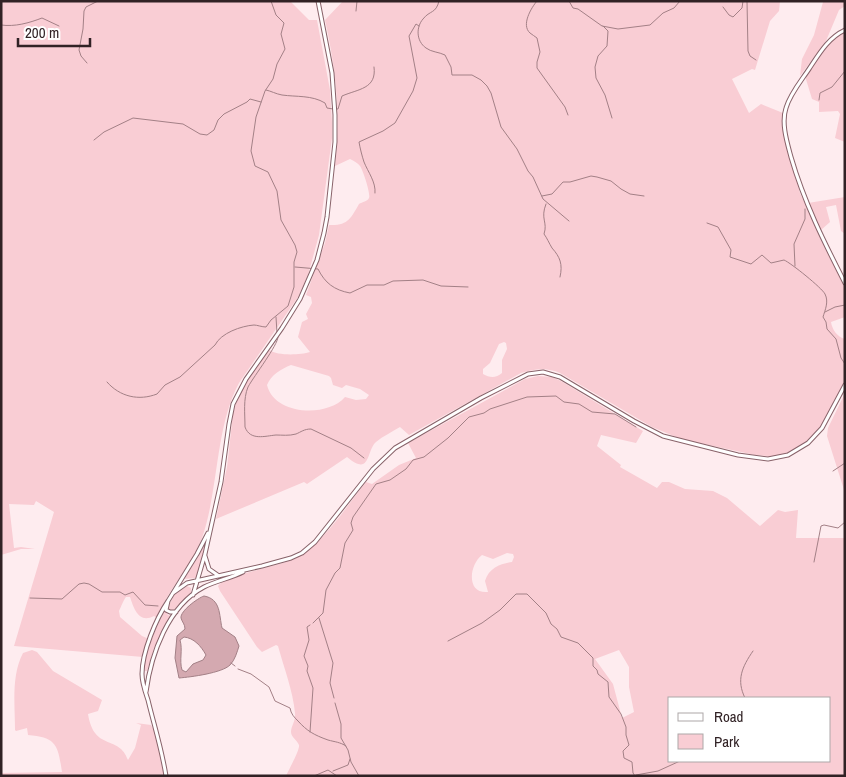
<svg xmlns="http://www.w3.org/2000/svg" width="846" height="777" font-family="'Archivo Narrow',sans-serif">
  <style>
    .green { fill: #f9cdd4; fill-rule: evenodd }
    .water { fill: #d4a9b0; stroke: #a38086; fill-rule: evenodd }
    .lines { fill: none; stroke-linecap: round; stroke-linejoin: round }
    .stream { stroke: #a38086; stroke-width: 1 }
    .secondary-casing { stroke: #886269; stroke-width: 5 }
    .secondary { stroke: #fff; stroke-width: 3 }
  </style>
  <rect width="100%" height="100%" fill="#feecef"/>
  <!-- green -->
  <path class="green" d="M1 1H290L309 20H317L330 90 332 122V138L319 235 308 275 298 297 239 383C215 428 219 489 202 538 191 567 168 589 157 618L154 616C139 624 134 609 130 597H126C124 599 121 607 119 611L120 617 142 636 149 639 143 657 14 646 54 512 36 501 34 505 9 504 14 548 21 547 35 549H21L1 555Z
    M343 1H780L779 11 770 21 755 70 752 69 732 79 749 113 761 104 783 113V129L800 193 845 287V317L831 322C832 329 837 337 845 339V385L825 425 814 439 804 448 796 452 771 459 767 456 755 455 681 439 652 427 560 373C547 367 534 369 521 373L409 435 400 427C392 432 383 436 376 442 366 451 371 477 347 457L307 484 304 482 216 519 227 467 233 414 237 399 244 385 269 350C278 356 300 355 310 352L298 337 302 322 308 319 306 314 312 303 311 297 306 295 325 243 329 225C348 226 351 218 359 204 362 202 368 201 369 198 371 194 363 170 360 166 358 163 354 161 350 159L335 166C341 113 336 71 325 20ZM504 342 506 343 507 349 502 360V373C496 378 490 378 483 374V369L490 363 499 344ZM291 365 329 376 331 378 333 385 342 388 346 385 360 389 369 395 366 399 356 400 345 397C327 418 274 415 267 385 271 375 281 369 291 365Z
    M845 1V6L839 10 826 41 800 76 802 59 814 35 823 2Z
    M845 32V142L835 138 840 114 838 111 819 112V102L812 99 805 76 827 44Z
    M845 197V234L841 231 836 205 826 207 830 222 821 230 808 203Z
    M538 376 552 377 561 381 643 431 636 443 601 435 597 446 621 465 620 467 657 488 662 482H669L685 489 713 491 727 498 760 526 778 510 785 512 798 510 796 538H845V776H286C289 769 300 750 299 745 297 740 291 737 291 732 291 726 296 721 295 713 293 691 284 668 278 646L276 645 262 652 257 647 220 591 218 586C228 573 283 567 300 556 323 543 349 503 366 482L372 484 399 465 416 458 408 443 525 379ZM507 553 513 554 514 557 512 562C500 564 489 568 485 581L488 592C466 594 469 565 482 555L493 559ZM619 650 629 667V687L634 712 622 718 613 684 595 659ZM670 698H830V761H670Z
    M845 393V493L827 436 828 428Z
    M206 541 197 578 184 579 198 557Z
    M187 586 191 588V593L173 611 169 610 168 607 175 594Z
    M165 611 168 615 172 616 154 648 147 671H145C143 656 157 625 165 611Z
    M32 650 37 652 53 671 102 700 98 711 88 714C94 752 119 734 128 760L135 748 141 725 136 723 151 725C159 737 162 761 165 776H1V773L62 772C58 746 57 737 28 735L27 728 16 731 15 730C15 705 11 676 23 653Z"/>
  <!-- water -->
  <path class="water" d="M204 596C221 599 219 615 222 628L235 637 239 646C237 652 235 660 230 665 222 673 191 677 179 678L175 658 177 636 185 629C185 624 182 622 181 618 180 611 198 598 204 596ZM184 637C194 638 201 646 206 655L203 660 193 664 186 672 182 670C179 660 183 650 180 640Z"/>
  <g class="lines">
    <!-- stream -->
    <path class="stream" d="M439 1C436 14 430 10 423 19 416 27 416 41 426 48 431 52 439 52 445 55L451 67 452 75H472L481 80 487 86 491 93 501 127 517 149 528 171 533 177 543 199 569 221
      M537 1C531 8 521 25 530 33 532 35 535 36 537 38L540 52 537 62V68L565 107 568 115
      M569 1 573 8 578 9 602 26 618 29 650 25 663 13 674 8 680 1
      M747 1 748 51 750 56 756 60
      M723 7 729 15 733 17 742 8 743 1
      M356 11 357 1
      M1 25C15 27 29 23 42 18L59 26
      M603 26 608 31 607 46 598 56 595 67 596 78 605 95 612 118
      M87 63 81 56 79 50 83 29 84 11 86 7 98 1
      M266 90C271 91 276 94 282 95 296 97 312 95 325 103L327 108 333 109
      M819 100 820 93 832 87 845 71
      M337 109H338L342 96C358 89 377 89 374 67
      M94 140 104 132 133 118 183 124 200 134 207 135 214 130 218 120 224 114 247 102 250 99 261 102
      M375 193C376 182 368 172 364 162 362 156 360 148 359 142L383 131 395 123 413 91 417 78 409 36 416 24 419 26
      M542 196 552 194 563 182H570L591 176 597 177 611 181 621 189 630 194 644 196
      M546 204C540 219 548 222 544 234 547 238 549 243 552 248 560 257 563 264 560 277
      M707 223 718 227 731 250 730 257 751 264 762 255 771 263 784 260C791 263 822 288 825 294 829 302 825 310 823 317L826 322 827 329 836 339 841 358 845 364
      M795 266 794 244 805 219V209
      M295 267 318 269C325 283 334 290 350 293L367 285H384L393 281 423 280 441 286 468 287
      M825 312 835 307 845 305
      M276 317 277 333
      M278 337C278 345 254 376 248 387 243 399 245 414 245 427 250 441 265 436 276 435 282 435 289 436 296 434 301 432 304 429 311 429L351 448 364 458
      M107 382C120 397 139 401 157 394L165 385 180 377 215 345C221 333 241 326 254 325 257 325 262 327 266 327L271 320 288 306 294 287V262L297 252 295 245 281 220 277 191 268 172 255 166 251 151 256 117 265 91 273 79 277 64 285 49 281 34 284 23 276 15 271 1
      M833 471 845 463
      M814 562 821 526 824 525 838 528 845 522
      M30 598 62 599 79 584 84 583 89 584 102 592H120L125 595 133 592 145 605 158 606
      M319 618 333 663 330 683 334 698
      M313 623 323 613 326 590 335 573 340 568 345 543 353 530 351 523 353 517 376 484 390 480 406 469 413 460 424 457 448 438 469 417 484 413 490 409 527 397 556 396 564 402 579 404 592 412 615 414 636 427
      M448 641 482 623 500 610 516 594H527L546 613 551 624 557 629 561 637 578 643 593 658V666L597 670 598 674 608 682 609 697 621 714 626 727V735L629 745 623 751 624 758 632 762 633 773 635 776
      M231 663 235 666
      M238 669 251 674 269 687 275 701 290 708C291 714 294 717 298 721 307 731 314 735 328 740 335 742 340 742 346 746
      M745 698C736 680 742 667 753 651
      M335 703 341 724V738L348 750 351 762 359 776
      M310 732 313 688 307 671 308 666 304 656 309 640 307 627 310 625
      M333 771 348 765 350 759
      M636 775 658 771 680 761
      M314 776 328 770 337 776"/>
    <defs>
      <path id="secondary" d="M845 30C828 38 819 54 809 69 801 81 790 94 786 108 781 123 787 142 791 157 804 202 824 242 845 283
        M205 556 209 569 219 576
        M173 593 187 583 262 566 291 558 302 553 315 542 373 469 395 448 481 398 528 374 543 372 560 377 634 421 663 436 738 455 768 459 788 455 808 443 822 428 845 385
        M193 595 205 554 221 482 229 424 233 404 246 379 282 328 300 299 317 260 324 233 327 217 335 142V115L332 73 318 1
        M176 612H170L166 610 168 601 197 554 208 533
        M146 692C151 654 168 606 204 587 216 581 231 578 243 572
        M166 776C162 750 154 725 148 700 145 691 142 683 142 674 142 652 156 619 168 601"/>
    </defs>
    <!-- secondary casing -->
    <use href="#secondary" class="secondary-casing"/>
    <!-- secondary -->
    <use href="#secondary" class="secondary"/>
  </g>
  <!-- border -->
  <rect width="846" height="777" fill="none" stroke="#312225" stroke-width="5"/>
  <!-- legend -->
  <rect x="668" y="697" width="162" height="65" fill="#ffffff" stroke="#ada7a8"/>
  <rect x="678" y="713" width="25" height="8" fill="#ffffff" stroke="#ada7a8"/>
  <text x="714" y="722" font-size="15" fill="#312225">Road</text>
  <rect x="678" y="734" width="25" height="15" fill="#f9cdd4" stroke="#ada7a8"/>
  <text x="714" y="747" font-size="15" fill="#312225">Park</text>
  <!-- scale -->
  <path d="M18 38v8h72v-8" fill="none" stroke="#312225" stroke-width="2.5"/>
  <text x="25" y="38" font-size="15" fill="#312225" stroke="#ffffff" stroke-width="4" paint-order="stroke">200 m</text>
</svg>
